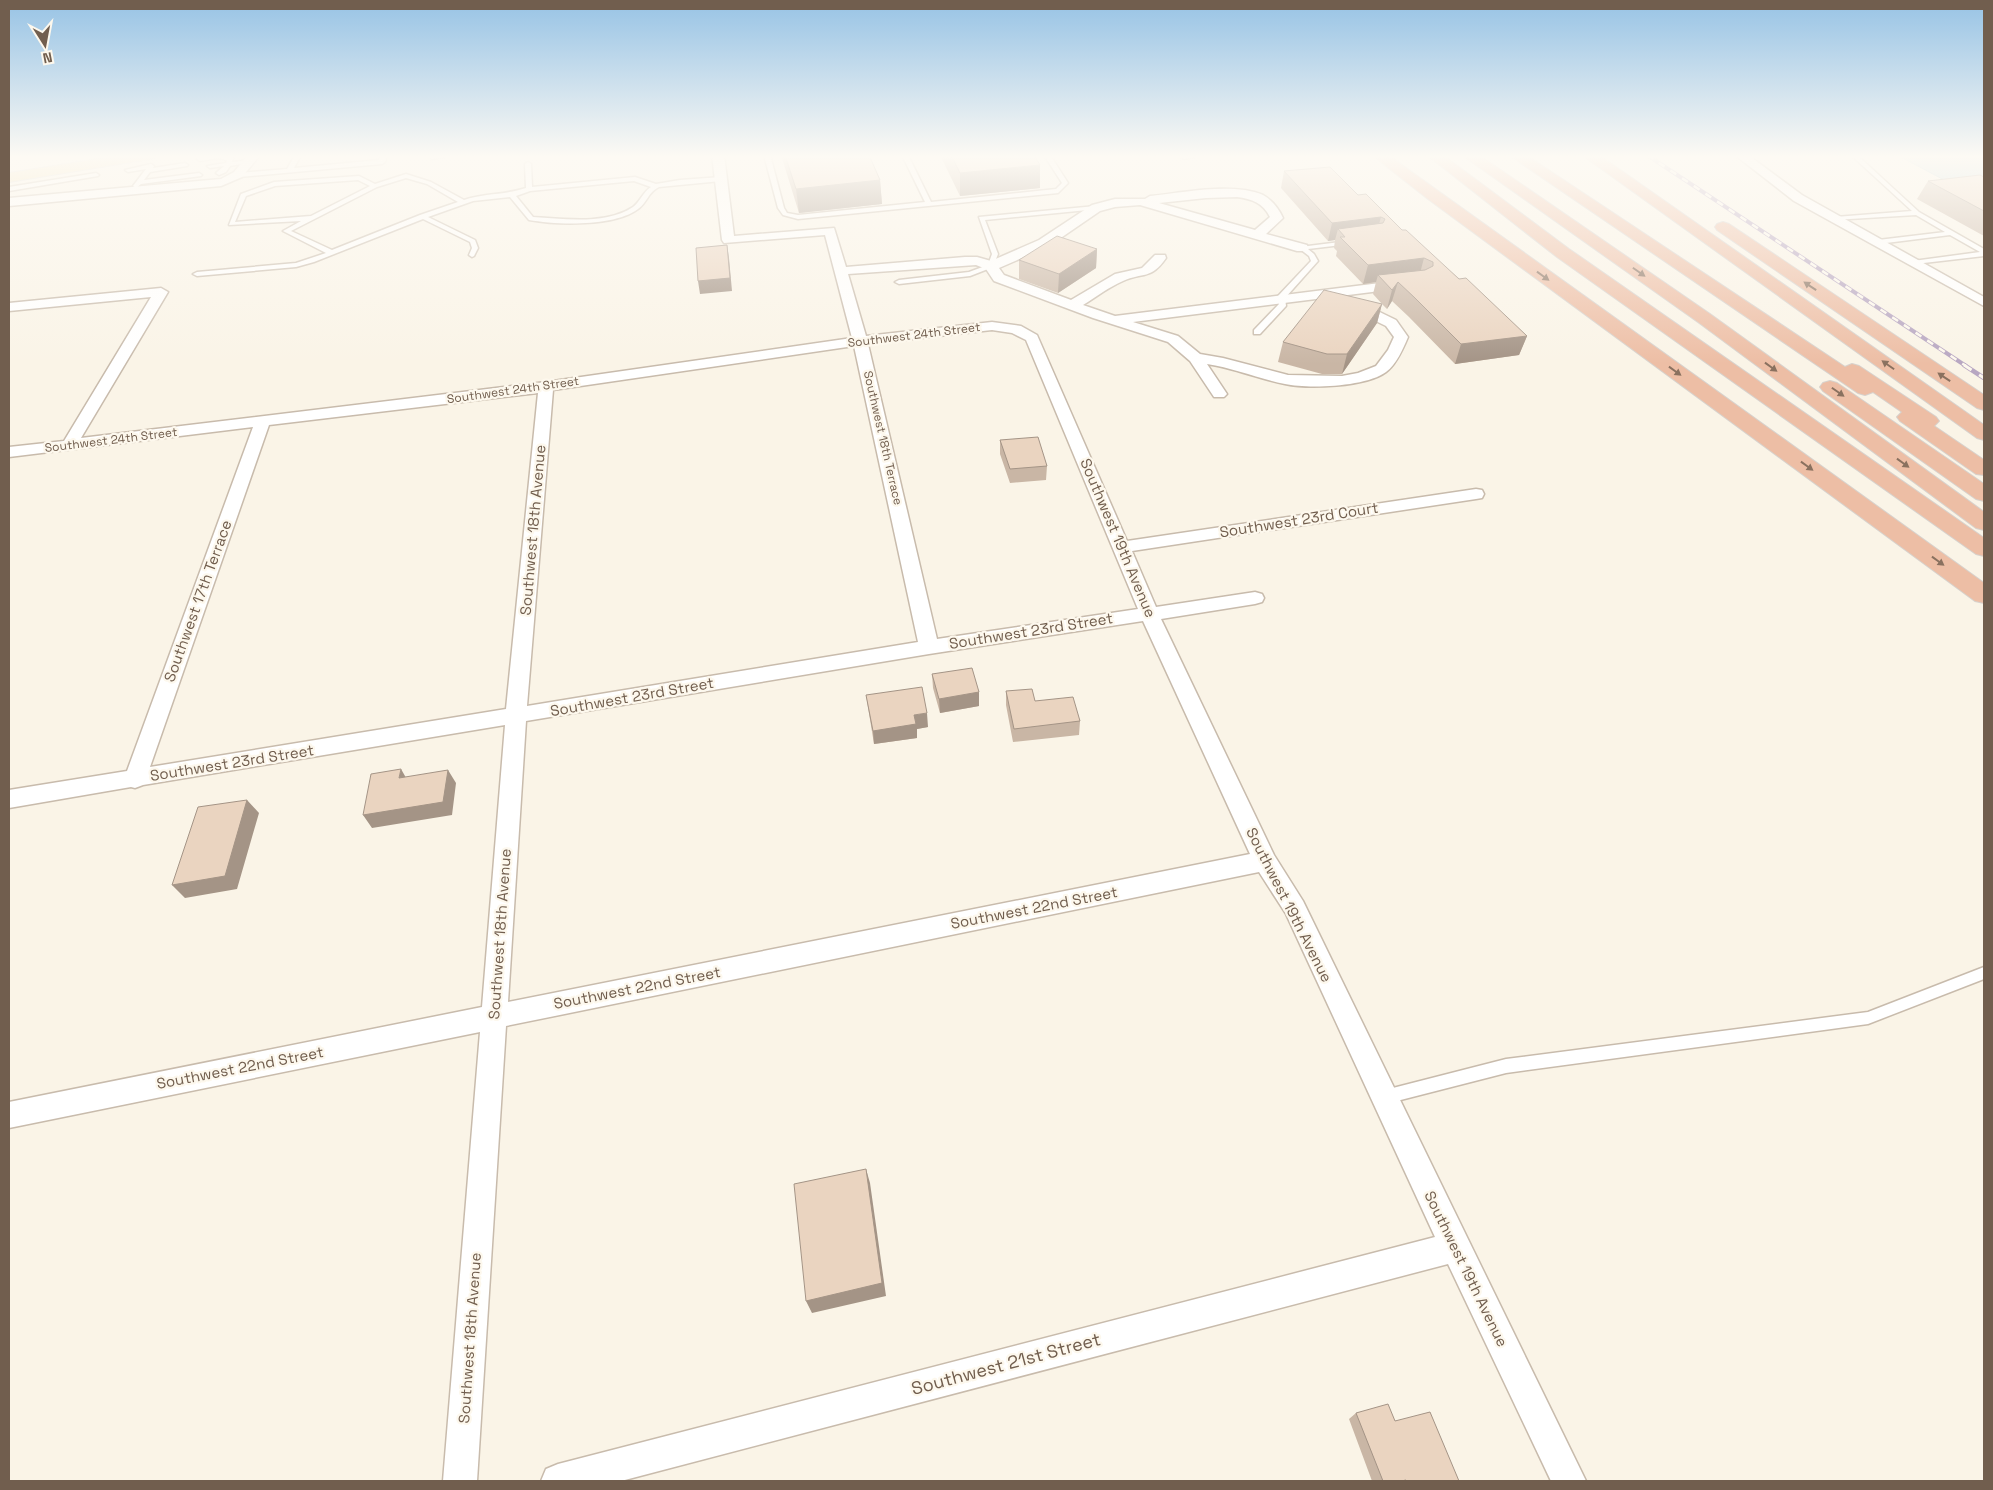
<svg xmlns="http://www.w3.org/2000/svg" width="1993" height="1490" font-family="'Space Grotesk',sans-serif">
  <style>
    .water { fill: #bed9e1; stroke: #a5c7d2 }
    .lines { fill: none; stroke-linecap: round; stroke-linejoin: round }
    .service-casing { stroke: #c8bbac; stroke-width: 3 }
    .minor-casing { stroke: #c8bbac; stroke-width: 3 }
    .primary-casing { stroke: #d7d2cd; stroke-width: 2 }
    .motorway-casing { stroke: #d7d2cd; stroke-width: 2 }
    .service { fill: #fff; fill-rule: evenodd }
    .minor { fill: #fff; fill-rule: evenodd }
    .primary { fill: #f1dca7; fill-rule: evenodd }
    .motorway { fill: #edbea5; fill-rule: evenodd }
    .rail-far1-casing { stroke: #b8a7c2; stroke-width: 4 }
    .rail-casing { stroke: #b8a7c2; stroke-width: 4.5 }
    .rail-far1 { stroke: #fdf8ed; stroke-width: 2.5; stroke-dasharray: 7; stroke-linecap: butt }
    .rail { stroke: #fdf8ed; stroke-width: 3; stroke-dasharray: 9; stroke-linecap: butt }
    .wall { fill: #c9b6a5 }
    .shaded-wall { fill: #a49486 }
    .building { fill: #ead4c0; stroke: #a49486 }
    .oneway { fill: #8a715f }
    .labels { text-anchor: middle; stroke-width: 4.5; stroke-linejoin: round; paint-order: stroke }
    .far-street-label { font-size: 12px; fill: #715e4e; stroke: #fdf8ed }
    .street-label { font-size: 15px; fill: #715e4e; stroke: #fdf8ed }
    .near-street-label { font-size: 18px; fill: #715e4e; stroke: #fdf8ed }
  </style>
  <rect width="100%" height="100%" fill="#faf4e7"/>
  <!-- water -->
  <path class="water" d="M1897 155H1984V201Z"/>
  <g class="lines">
    <defs>
      <path id="service" d="M197 155H203V157L221 155 233 158 232 162 249 160 252 162 230 166 226 172 219 175 216 173 224 166 210 168 207 166 226 163 227 160 218 158 200 161 197 159Z
        M295 155H301L294 168 379 160 381 155H387L385 162 382 164 239 177 236 175 239 173 287 169Z
        M429 155H453L432 159Z
        M764 155H770L784 208 787 213 798 215 925 202 902 155H908L931 202 1056 189 1062 183 1044 155H1050L1068 183 1058 193 798 219 783 215 778 208Z
        M1179 155H1203L1184 159Z
        M1851 155H1857L1919 212 1984 249V256L1915 264 1913 263V261L1980 252 1950 235 1878 244 1875 242 1878 240 1945 232 1916 215 1833 220V218L1835 217 1912 211Z
        M528 162 531 164 532 187 635 177 656 184 680 180 721 177 724 179 721 181 659 187C648 192 647 203 638 209 614 227 557 225 529 220L510 197 473 201 428 217 475 240 478 248 474 256 472 257 469 255 472 248 470 242 423 219 314 262 296 267 197 276 193 274 197 272 296 263 326 253 283 231 301 221 229 225 241 194 274 182 359 176 375 184 406 174 431 182 464 200C484 193 505 195 526 188L525 164ZM406 178 427 184 458 202 420 215 332 250 291 231 377 187ZM358 180 370 186 311 216 235 222 246 196 275 186ZM634 181 651 187C643 192 640 202 633 207 606 225 564 219 533 217L516 196 530 191Z
        M185 163 188 165 187 166 150 172 144 180 199 173 202 175 201 176 141 184 136 188 133 186 146 169 128 172 125 170 151 164 154 166 153 168Z
        M96 173 99 175 98 176 9 191V187Z
        M1096 206 1099 208 1098 209 985 220 998 254 993 267 970 276 899 284 895 282 899 280 969 272 988 265 992 254 979 217Z
        M1348 241 1350 242V244L1308 249 1314 254 1318 261 1285 298 1286 306 1260 334H1254V330L1279 304 1278 296 1311 261 1309 256 1300 249V247Z
        M1984 967V979L1868 1024 1506 1073 1385 1104 1380 1102 1378 1097 1380 1092 1385 1090 1506 1059 1868 1012Z"/>
      <path id="minor" d="M248 155H260L242 177 221 186 9 206V198L221 179 234 172Z
        M712 155H724L734 236 834 228 846 267 965 257H977L991 261 1039 240 1092 205 1115 199H1145L1150 196C1182 193 1232 182 1263 195 1272 200 1279 209 1283 218L1266 234 1307 245 1308 248 1307 251H1297L1140 205 1115 207 1100 211 1049 246 999 268 1004 275 1071 300 1115 274 1142 268 1155 255H1165L1166 258C1151 280 1143 272 1123 281 1109 287 1096 297 1083 305L1115 316 1404 280 1411 284 1404 288 1133 322 1178 336 1200 354 1223 358 1288 375 1342 376 1358 373 1376 366 1388 350 1394 337 1386 326 1347 307 1345 304 1347 301H1357L1396 320 1408 337C1403 349 1396 365 1386 372 1366 387 1308 389 1285 384 1259 379 1234 368 1207 364L1227 394 1224 397H1214L1190 361 1168 342 1093 318 994 281 986 269 976 265 848 274 866 336 992 322 1021 326 1037 335 1127 541 1476 489 1482 490 1484 494 1482 498 1476 499 1132 551 1156 607 1255 592 1262 594 1264 598 1262 602 1255 604 1161 619 1274 855 1303 901 1586 1481H1551L1448 1264 621 1481H541L546 1469 558 1464 1435 1237 1286 914 1259 872 506 1026 477 1481H443L480 1032 9 1128V1102L482 1007 505 725 143 785 135 788 131 787 9 808V790L127 771 253 427 9 457V447L64 441 151 297 9 311V303L161 288 168 292 81 438 546 382 852 338 825 235 724 243 722 240ZM1237 197C1252 199 1263 203 1270 217L1255 230 1159 203 1206 198ZM992 330 1012 333 1026 340 1138 609 937 639 868 344ZM854 346 918 642 527 706 553 390ZM538 393 506 709 150 767 269 425ZM1143 621 1250 854 508 1002 526 721 929 654Z
        M1735 155H1748L1802 195 1984 297V306L1794 201Z"/>
      <path id="primary" d="M123 155H157L155 158 150 159 9 182V173Z"/>
      <path id="motorway" d="M1372 155H1388L1984 583V603L1975 601 1428 199Z
        M1427 155H1443L1569 249 1984 538V556L1976 554 1557 257Z
        M1462 155H1479L1710 314 1984 512V530L1976 528 1698 322Z
        M1509 155H1526L1845 367 1852 364 1859 366 1936 417 1939 421 1934 426 1984 460V475L1976 474 1900 421 1897 417 1902 412 1873 392 1865 395 1858 393Z
        M1582 155H1599L1984 425V440L1977 438Z
        M1723 222 1729 224 1984 395V410L1977 408 1717 230 1715 227 1717 224Z
        M1830 381 1837 383 1984 484V501L1976 499 1823 391 1820 387 1823 383Z"/>
    </defs>
    <!-- service casing -->
    <use href="#service" class="service-casing"/>
    <!-- minor casing -->
    <use href="#minor" class="minor-casing"/>
    <!-- primary casing -->
    <use href="#primary" class="primary-casing"/>
    <!-- motorway casing -->
    <use href="#motorway" class="motorway-casing"/>
    <!-- service -->
    <use href="#service" class="service"/>
    <!-- minor -->
    <use href="#minor" class="minor"/>
    <!-- primary -->
    <use href="#primary" class="primary"/>
    <!-- motorway -->
    <use href="#motorway" class="motorway"/>
    <defs>
      <path id="rail-far1" d="M1647 155 1966 366"/>
      <path id="rail" d="M1964 365 1984 378"/>
    </defs>
    <!-- rail-far1 casing -->
    <use href="#rail-far1" class="rail-far1-casing"/>
    <!-- rail casing -->
    <use href="#rail" class="rail-casing"/>
    <!-- rail-far1 -->
    <use href="#rail-far1" class="rail-far1"/>
    <!-- rail -->
    <use href="#rail" class="rail"/>
  </g>
  <!-- wall -->
  <path class="wall" d="M781 155H869L880 180 882 204 799 213Z
    M940 155H1034L1040 188 960 196Z
    M1284 171 1358 195 1402 230 1527 336 1519 355 1455 364 1409 317 1392 301 1387 309 1382 304 1377 323 1342 374H1322L1278 362 1283 342 1382 304 1373 294 1376 282 1363 284 1336 256 1337 251 1334 248 1335 240 1328 241 1281 188Z
    M1984 177V236L1917 199 1928 181Z
    M1097 249 1096 268 1058 293 1019 279V260Z
    M1000 440 1047 466 1046 480 1010 483 1000 454Z
    M932 674 979 692V706L940 713 933 688Z
    M1006 691 1035 701 1080 721 1079 735 1013 742 1006 705Z
    M866 695 928 727 917 729V738L874 744Z
    M1356 1413 1395 1421 1459 1481H1372L1349 1419Z"/>
  <!-- shaded-wall -->
  <path class="shaded-wall" d="M1040 165V188L960 196V173Z
    M880 180 882 204 799 213 796 189Z
    M1381 217 1376 235 1345 237 1338 229 1335 240 1328 241 1332 223Z
    M727 245 729 258 732 291 700 294 698 281Z
    M1097 249 1096 268 1058 293 1059 274Z
    M1424 258 1419 277 1378 275 1376 282 1363 284 1368 265Z
    M1398 282 1392 301 1387 309 1392 290Z
    M1382 304 1377 323 1342 374 1347 354Z
    M1527 336 1519 355 1455 364 1461 344Z
    M979 692V706L940 713 939 699Z
    M927 713 928 727 917 729V738L874 744 873 731 914 715Z
    M401 769 409 783 399 778Z
    M448 770 456 783 452 815 372 828 363 815Z
    M247 800 259 813 237 889 185 898 172 885Z
    M866 1169 870 1183 886 1296 812 1313 806 1301Z"/>
  <!-- building -->
  <path class="building" d="M785 155H869L880 180 796 189Z
    M951 155H1034L1040 165 960 173Z
    M1330 167 1358 195 1366 194 1402 230H1406L1459 279 1466 278 1527 336 1461 344 1415 298 1398 282 1392 290 1378 275 1425 270 1433 266V262L1424 258 1368 265 1340 237H1345L1338 229 1383 223 1385 219 1381 217 1332 223 1284 171Z
    M1980 175 1984 177V211L1928 181Z
    M1057 236 1097 249 1059 274 1019 260Z
    M727 245 730 278 698 281 696 248Z
    M1324 290 1382 304 1347 354H1327L1283 342Z
    M1038 437 1047 466 1010 469 1000 440Z
    M972 668 979 692 939 699 932 674Z
    M922 687 927 713 914 715 916 724 873 731 866 695Z
    M1032 689 1035 701 1073 697 1080 721 1014 729 1006 691Z
    M401 769 399 778 448 770 443 802 363 815 371 774Z
    M247 800 225 876 172 885 198 807Z
    M866 1169 882 1283 806 1301 794 1184Z
    M1388 1404 1395 1421 1430 1412 1459 1481H1407L1406 1480 1401 1481H1383L1356 1413Z"/>
  <!-- one-way arrows -->
  <defs><path id="oneway-solid" d="M-6-.8H1V-3.2L6.5 0L1 3.2V.8H-6Z" transform="scale(1.25)"/></defs>
  <g class="oneway">
    <use href="#oneway-solid" transform="translate(1639 272) rotate(35)"/>
    <use href="#oneway-solid" transform="translate(1543 276) rotate(36)"/>
    <use href="#oneway-solid" transform="translate(1810 286) rotate(-146)"/>
    <use href="#oneway-solid" transform="translate(1888 365) rotate(-145)"/>
    <use href="#oneway-solid" transform="translate(1771 367) rotate(36)"/>
    <use href="#oneway-solid" transform="translate(1675 371) rotate(36)"/>
    <use href="#oneway-solid" transform="translate(1944 377) rotate(-146)"/>
    <use href="#oneway-solid" transform="translate(1838 392) rotate(35)"/>
    <use href="#oneway-solid" transform="translate(1903 463) rotate(36)"/>
    <use href="#oneway-solid" transform="translate(1807 466) rotate(36)"/>
    <use href="#oneway-solid" transform="translate(1938 561) rotate(36)"/>
  </g>
  <!-- sky -->
  <linearGradient id="sky" x2="0" y2="1"><stop stop-color="#97c3e5"/><stop offset="0.43" stop-color="#fdfaf4"/><stop offset="1" stop-color="#fdfaf4" stop-opacity="0"/></linearGradient>
  <rect width="1993" height="364" fill="url(#sky)"/>
  <g class="labels">
    <!-- far-street labels -->
    <g class="far-street-label">
      <text transform="translate(914 335) rotate(-7)" y="4">Southwest 24th Street</text>
      <text transform="translate(513 390) rotate(-8)" y="4">Southwest 24th Street</text>
      <text transform="translate(883 438) rotate(77)" y="4">Southwest 18th Terrace</text>
      <text transform="translate(111 440) rotate(-7)" y="4">Southwest 24th Street</text>
    </g>
    <!-- street labels -->
    <g class="street-label">
      <text transform="translate(1299 520) rotate(-9)" y="5">Southwest 23rd Court</text>
      <text transform="translate(533 530) rotate(-85)" y="5">Southwest 18th Avenue</text>
      <text transform="translate(1118 538) rotate(67)" y="5">Southwest 19th Avenue</text>
      <text transform="translate(198 601) rotate(-70)" y="5">Southwest 17th Terrace</text>
      <text transform="translate(1031 631) rotate(-9)" y="5">Southwest 23rd Street</text>
      <text transform="translate(632 697) rotate(-10)" y="5">Southwest 23rd Street</text>
      <text transform="translate(232 763) rotate(-9)" y="5">Southwest 23rd Street</text>
      <text transform="translate(1289 905) rotate(63)" y="5">Southwest 19th Avenue</text>
      <text transform="translate(1034 908) rotate(-11)" y="5">Southwest 22nd Street</text>
      <text transform="translate(500 934) rotate(-86)" y="5">Southwest 18th Avenue</text>
      <text transform="translate(637 988) rotate(-11)" y="5">Southwest 22nd Street</text>
      <text transform="translate(240 1068) rotate(-11)" y="5">Southwest 22nd Street</text>
      <text transform="translate(1466 1269) rotate(64)" y="5">Southwest 19th Avenue</text>
      <text transform="translate(470 1338) rotate(-86)" y="5">Southwest 18th Avenue</text>
    </g>
    <!-- near-street labels -->
    <g class="near-street-label">
      <text transform="translate(1006 1364) rotate(-15)" y="6">Southwest 21st Street</text>
    </g>
  </g>
  <!-- border -->
  <rect width="1993" height="1490" fill="none" stroke="#715e4e" stroke-width="20"/>
  <!-- north arrow -->
  <g transform="translate(45 45) rotate(169)" stroke="#fdf8ed" stroke-width="4" paint-order="stroke">
  <path d="M0-4L9 19L0 12L-9 19Z" fill="#715e4e"/>
  <text y="-8" font-size="14" font-weight="bold" text-anchor="middle" fill="#715e4e">N</text>
  </g>
</svg>
